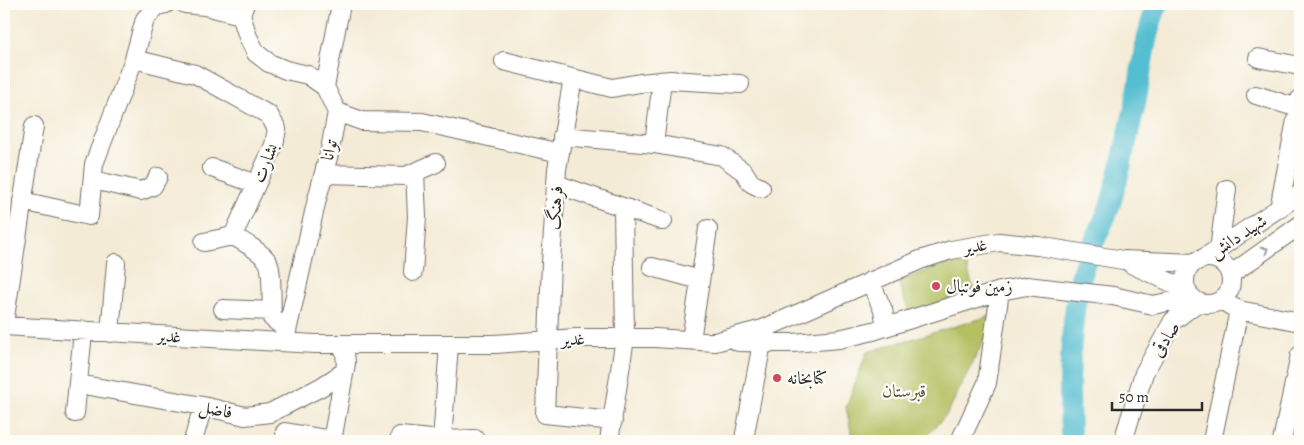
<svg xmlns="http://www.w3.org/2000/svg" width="1304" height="445" font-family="Alegreya,Amiri,serif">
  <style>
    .green { fill: #b4c062; stroke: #707646 }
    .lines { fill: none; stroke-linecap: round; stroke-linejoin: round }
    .river { stroke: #54bed0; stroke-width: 21 }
    .minor-casing { stroke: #716e67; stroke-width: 20 }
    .minor { stroke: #fff; stroke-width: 18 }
    .oneway { stroke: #a0a0a0 }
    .poi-dot { fill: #d1495b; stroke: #fdfcf7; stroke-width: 2 }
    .labels { text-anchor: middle; stroke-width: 4.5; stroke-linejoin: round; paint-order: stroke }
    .street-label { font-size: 18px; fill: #2b2b2b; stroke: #fdfcf7 }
    .poi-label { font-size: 18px; fill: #2b2b2b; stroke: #fdfcf7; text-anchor: start }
    .park-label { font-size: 18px; fill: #54583c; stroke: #fdfcf7 }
  </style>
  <rect width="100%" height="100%" fill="#fdfcf7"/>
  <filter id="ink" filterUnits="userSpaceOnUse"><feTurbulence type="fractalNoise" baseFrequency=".02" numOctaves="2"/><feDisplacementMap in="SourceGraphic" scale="10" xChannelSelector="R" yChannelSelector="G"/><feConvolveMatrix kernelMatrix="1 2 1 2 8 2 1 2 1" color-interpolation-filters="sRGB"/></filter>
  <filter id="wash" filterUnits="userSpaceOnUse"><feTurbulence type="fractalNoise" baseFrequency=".0096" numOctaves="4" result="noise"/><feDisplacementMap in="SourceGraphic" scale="20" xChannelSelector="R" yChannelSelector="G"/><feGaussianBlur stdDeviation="1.12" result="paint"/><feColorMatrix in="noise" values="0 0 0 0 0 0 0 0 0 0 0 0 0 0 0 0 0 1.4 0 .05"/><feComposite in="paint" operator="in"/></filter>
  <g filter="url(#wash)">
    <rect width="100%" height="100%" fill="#f4ebd6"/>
    <!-- green -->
    <path class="green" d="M964 258 974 291 909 313 898 281Z
      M997 314 947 414 922 441H853L846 407 867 352Z"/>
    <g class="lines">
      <!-- river -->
      <path class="river" d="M1071 441C1068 387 1069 329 1081 276 1087 251 1102 229 1110 205 1119 177 1125 147 1132 118 1142 80 1142 39 1158 4"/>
    </g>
  </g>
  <g filter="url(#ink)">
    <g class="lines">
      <defs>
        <path id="minor" d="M185 4 205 6 241 15
          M245 4 241 15 248 37 256 53 269 63 286 70 308 75 325 87 337 112 330 150 317 199 285 340
          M1258 58 1300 66
          M134 59 195 74 269 115 277 129 274 145 233 236C242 241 262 252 268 262 273 272 271 305 272 318L287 330
          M504 61 612 88 640 83 670 80 740 84
          M573 78 557 169 551 263 545 414 613 421
          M325 87 341 4
          M1256 95 1298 108
          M337 112 362 121 422 122 560 153
          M562 136 654 144 722 156 744 172 751 183 761 188
          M654 144 662 81
          M212 168 256 184
          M324 174 406 176 436 163
          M93 180 141 191 153 186 158 177
          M556 184 663 221
          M22 201 89 216 94 164 134 59 145 19 157 6 166 4
          M1279 209 1300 99
          M204 242 233 236
          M1219 250 1227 189
          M1185 281a23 23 0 1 1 46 0a23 23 0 1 1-46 0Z
          M1201 260 1300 194
          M1131 264 1187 290
          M652 267 700 280
          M413 272 417 217 415 172
          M1230 275 1300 225
          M870 281 883 310 886 326
          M1229 305 1239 310 1300 322
          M223 309 271 311
          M4 324 34 126
          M4 326 315 344H495L576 338H655L715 342 763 329 920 260 951 250 999 242 1038 246 1123 260 1194 263
          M110 333 116 263
          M691 340 708 229
          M738 342 793 343 839 339 873 331 1000 291 1027 286 1113 296 1153 305 1192 297
          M78 384 203 406 245 416 270 413 321 387 344 372
          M75 413 83 332
          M285 432 332 440
          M400 436 442 440 475 439V441
          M744 439 762 343
          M193 441 203 406
          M332 441 346 363 344 344
          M442 441 449 344
          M609 441 625 338 623 207
          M960 441 987 383 1000 291
          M1123 441 1144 373 1173 321 1198 302
          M1212 441 1239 310
          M1282 441 1300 355"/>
      </defs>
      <!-- minor casing -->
      <use href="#minor" class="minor-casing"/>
      <!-- minor -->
      <use href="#minor" class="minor"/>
    </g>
    <!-- one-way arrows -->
    <defs><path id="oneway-chevron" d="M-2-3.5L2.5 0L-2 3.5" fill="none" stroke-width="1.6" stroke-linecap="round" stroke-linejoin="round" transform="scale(1.25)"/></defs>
    <use class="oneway" href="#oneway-chevron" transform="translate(1265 250) rotate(-35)"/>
  </g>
  <!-- markers -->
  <g class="poi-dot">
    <circle cx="936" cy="286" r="5"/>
    <circle cx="777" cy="378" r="5"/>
  </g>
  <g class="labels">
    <!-- street labels -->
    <g class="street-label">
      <text transform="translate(329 150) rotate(-77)" y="6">توانا</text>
      <text transform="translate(265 163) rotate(-68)" y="6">بشارت</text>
      <text transform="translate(555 208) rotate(-86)" y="6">فرهنگ</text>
      <text transform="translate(1238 236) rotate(-33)" y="6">شهید دانش</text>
      <text transform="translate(975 246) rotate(-10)" y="6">غدیر</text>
      <text transform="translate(169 336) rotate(3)" y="6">غدیر</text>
      <text transform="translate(573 339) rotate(-3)" y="6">غدیر</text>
      <text transform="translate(1165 339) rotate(-58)" y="6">صادقی</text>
      <text transform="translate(216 409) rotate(12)" y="6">فاضل</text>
    </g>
    <!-- poi labels -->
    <g class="poi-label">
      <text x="946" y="292">زمین فوتبال</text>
      <text x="787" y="384">کتابخانه</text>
    </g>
    <!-- park labels -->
    <g class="park-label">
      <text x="904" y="397">قبرستان</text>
    </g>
  </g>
  <!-- margin -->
  <rect width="1304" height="445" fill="none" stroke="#fdfcf7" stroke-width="20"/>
  <!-- scale -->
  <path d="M1112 402v8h90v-8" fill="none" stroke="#2b2b2b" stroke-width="2.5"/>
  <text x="1119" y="402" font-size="15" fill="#2b2b2b" stroke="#fdfcf7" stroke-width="4" paint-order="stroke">50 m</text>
</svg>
